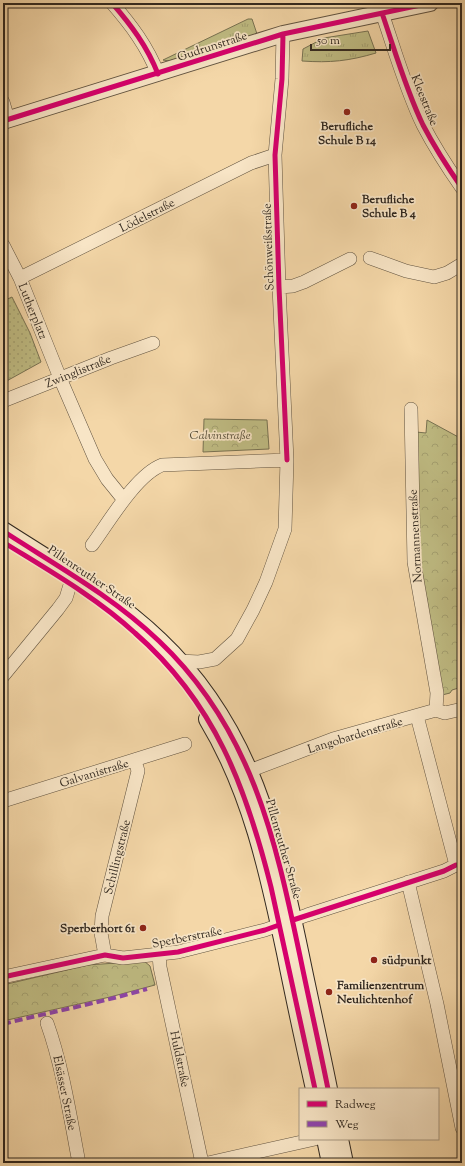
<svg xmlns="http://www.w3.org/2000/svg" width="465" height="1166" font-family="'Sorts Mill Goudy',serif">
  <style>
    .grass { fill: url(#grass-tufts); stroke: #787252 }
    .park { fill: url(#park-crowns); stroke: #787252 }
    .garden { fill: url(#garden-dots); stroke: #787252 }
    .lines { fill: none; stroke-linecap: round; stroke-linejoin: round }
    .minor-casing { stroke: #625441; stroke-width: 14 }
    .tertiary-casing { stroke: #625441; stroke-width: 18 }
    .secondary-casing { stroke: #31281f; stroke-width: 20 }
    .minor { stroke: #f8e5c6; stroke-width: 13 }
    .tertiary { stroke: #f8e5c6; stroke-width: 16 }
    .secondary { stroke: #f8e5c6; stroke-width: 18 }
    .quiet { stroke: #8e44ad; stroke-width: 4; stroke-dasharray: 8 4; stroke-linecap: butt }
    .cycleway-casing { stroke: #f8e5c6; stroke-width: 8 }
    .cycleway { stroke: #d6006c; stroke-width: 5 }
    .poi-dot { fill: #8f2418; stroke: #f8e5c6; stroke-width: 1.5 }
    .labels { text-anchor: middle; stroke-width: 3.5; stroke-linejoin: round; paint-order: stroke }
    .street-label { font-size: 12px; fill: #31281f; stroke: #f8e5c6 }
    .poi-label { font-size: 12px; font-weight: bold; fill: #31281f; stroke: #f8e5c6; text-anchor: start }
    .park-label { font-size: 12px; font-style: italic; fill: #554d38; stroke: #f8e5c6 }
  </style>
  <defs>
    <pattern id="grass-tufts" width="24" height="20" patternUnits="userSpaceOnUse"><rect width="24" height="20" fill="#c0bd84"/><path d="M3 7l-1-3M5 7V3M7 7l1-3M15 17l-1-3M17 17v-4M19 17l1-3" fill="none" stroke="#a5a272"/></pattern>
    <pattern id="park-crowns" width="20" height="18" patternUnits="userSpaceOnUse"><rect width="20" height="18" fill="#c0bd84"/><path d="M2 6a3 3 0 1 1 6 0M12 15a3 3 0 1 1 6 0" fill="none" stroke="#a5a272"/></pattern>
    <pattern id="garden-dots" width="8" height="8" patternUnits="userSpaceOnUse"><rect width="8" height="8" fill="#c0bd84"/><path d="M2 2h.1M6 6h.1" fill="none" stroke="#a5a272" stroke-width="1.8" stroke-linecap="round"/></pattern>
  </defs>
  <rect width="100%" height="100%" fill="#f4d7a8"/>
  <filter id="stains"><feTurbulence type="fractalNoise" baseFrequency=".005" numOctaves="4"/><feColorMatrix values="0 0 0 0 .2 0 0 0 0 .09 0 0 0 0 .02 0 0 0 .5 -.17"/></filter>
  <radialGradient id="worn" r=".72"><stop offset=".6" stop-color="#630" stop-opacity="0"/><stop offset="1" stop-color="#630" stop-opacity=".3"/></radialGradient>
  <!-- grass -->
  <path class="grass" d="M248 19H252L257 34 169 61 163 60Z
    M368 31 376 53C349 61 330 63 302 61L303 49 324 38Z"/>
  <!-- park -->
  <path class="park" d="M204 419 267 420 269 449 203 452Z
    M427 420 462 439V687L452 690 450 693 442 695 422 586 419 534 416 432 426 433Z
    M144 961 150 966 155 985 110 997 3 1021V985L88 965Z"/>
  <!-- garden -->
  <path class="garden" d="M12 297 30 333 41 362 3 383V301Z"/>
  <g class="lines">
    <defs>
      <path id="minor" d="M112 3C131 25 147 46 158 74
        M382 13C395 51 406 90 423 125 435 148 448 168 462 188
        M3 102 8 119
        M3 245 20 278 60 378 95 459 107 479 124 500
        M370 258 406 271 434 277 447 273 462 264
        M20 278 251 163 275 155
        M279 287 293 286 304 282 350 259
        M3 401 111 358 153 343
        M411 409 414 562 437 693 436 710
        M92 545C109 522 136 475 162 465L287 460
        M179 661 199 662 215 659 237 639 253 610 266 582 285 529 287 460 279 287 275 155 282 79 283 34
        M3 676 58 609 66 598 70 585
        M249 771 333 739 436 710 445 713 462 709
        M3 801 185 744
        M408 882 437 1004 462 1128
        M105 955 101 933 102 916 138 771 135 760
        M159 955 160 967 202 1163
        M3 977 105 955 123 958 178 952 265 930 307 915 444 871 456 865 417 716
        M47 1023C63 1068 70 1116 79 1163
        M208 1163 315 1139"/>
      <path id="tertiary" d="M3 121 283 34 430 3"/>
      <path id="secondary" d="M3 531C57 566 112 596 159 641 251 728 275 837 300 956 309 1000 319 1044 328 1089
        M208 719C251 790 269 872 286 953 295 998 305 1044 315 1089
        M326 1139 331 1163
        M339 1139 344 1163"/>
    </defs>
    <!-- minor casing -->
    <use href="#minor" class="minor-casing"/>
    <!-- tertiary casing -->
    <use href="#tertiary" class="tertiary-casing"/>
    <!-- secondary casing -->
    <use href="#secondary" class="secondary-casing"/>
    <!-- minor -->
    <use href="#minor" class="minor"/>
    <!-- tertiary -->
    <use href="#tertiary" class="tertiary"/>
    <!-- secondary -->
    <use href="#secondary" class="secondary"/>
    <!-- quiet -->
    <path class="quiet" d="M3 1024C51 1012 99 1003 147 989"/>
    <defs>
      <path id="cycleway" d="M112 3C131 25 147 46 158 74
        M382 13C395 51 406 90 423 125 435 148 448 168 462 188
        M283 34 282 79 275 155 279 287 287 460
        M3 121 283 34 430 3
        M3 531C57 566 112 596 159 641 251 728 275 837 300 956 309 1000 319 1044 328 1089
        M3 542C48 570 96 597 135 633 215 703 246 787 271 887L315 1089
        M293 920 444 871 456 865
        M3 977 105 955 123 958 178 952 265 930 279 925"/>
    </defs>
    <!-- cycleway casing -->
    <use href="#cycleway" class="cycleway-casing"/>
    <!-- cycleway -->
    <use href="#cycleway" class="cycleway"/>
  </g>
  <!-- markers -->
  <g class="poi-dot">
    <circle cx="347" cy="112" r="4"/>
    <circle cx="354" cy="206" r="4"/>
    <circle cx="143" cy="928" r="4"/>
    <circle cx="374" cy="960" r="4"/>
    <circle cx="329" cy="992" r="4"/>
  </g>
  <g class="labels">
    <!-- street labels -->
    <g class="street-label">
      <text transform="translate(212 46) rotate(-18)" y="4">Gudrunstraße</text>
      <text transform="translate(425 100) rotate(68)" y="4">Kleestraße</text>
      <text transform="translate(147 215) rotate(-27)" y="4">Lödelstraße</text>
      <text transform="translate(268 247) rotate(-92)" y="4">Schönweißstraße</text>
      <text transform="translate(33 311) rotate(68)" y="4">Lutherplatz</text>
      <text transform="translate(78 371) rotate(-22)" y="4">Zwinglistraße</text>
      <text transform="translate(415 536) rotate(-93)" y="4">Normannenstraße</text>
      <text transform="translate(92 577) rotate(34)" y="4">Pillenreuther Straße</text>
      <text transform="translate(355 735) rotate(-17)" y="4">Langobardenstraße</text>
      <text transform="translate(94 773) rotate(-17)" y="4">Galvanistraße</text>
      <text transform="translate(284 849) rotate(74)" y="4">Pillenreuther Straße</text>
      <text transform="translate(117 857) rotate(-76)" y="4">Schillingstraße</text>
      <text transform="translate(187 937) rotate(-11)" y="4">Sperberstraße</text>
      <text transform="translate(180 1059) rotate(78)" y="4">Huldstraße</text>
      <text transform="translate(65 1093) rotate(78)" y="4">Elsässer Straße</text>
    </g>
    <!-- poi labels -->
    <g class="poi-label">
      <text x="347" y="130" text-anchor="middle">Berufliche<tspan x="347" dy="14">Schule B 14</tspan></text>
      <text x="362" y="203">Berufliche<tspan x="362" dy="14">Schule B 4</tspan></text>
      <text x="135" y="932" text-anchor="end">Sperberhort 61</text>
      <text x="382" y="964">südpunkt</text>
      <text x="337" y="989">Familienzentrum<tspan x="337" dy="14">Neulichtenhof</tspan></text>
    </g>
    <!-- park labels -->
    <g class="park-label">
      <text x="220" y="439">Calvinstraße</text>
    </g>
  </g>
  <!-- margin -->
  <rect width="465" height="1166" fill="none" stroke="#f4d7a8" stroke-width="16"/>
  <rect x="4" y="4" width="457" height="1158" fill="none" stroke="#31281f" stroke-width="2"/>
  <rect x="8" y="8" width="449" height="1150" fill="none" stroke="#31281f"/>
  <!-- legend -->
  <rect x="299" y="1088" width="140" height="52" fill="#f8e5c6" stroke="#a89983"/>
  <rect x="307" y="1101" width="20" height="6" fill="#d6006c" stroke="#a89983"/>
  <text x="335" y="1108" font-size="12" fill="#31281f">Radweg</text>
  <rect x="307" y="1121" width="20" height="6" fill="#8e44ad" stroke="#a89983"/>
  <text x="335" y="1128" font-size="12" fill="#31281f">Weg</text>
  <!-- scale -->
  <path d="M311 44v6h79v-6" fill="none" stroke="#31281f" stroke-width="2"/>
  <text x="317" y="44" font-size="12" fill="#31281f" stroke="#f8e5c6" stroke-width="3" paint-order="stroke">50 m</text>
  <rect width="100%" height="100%" filter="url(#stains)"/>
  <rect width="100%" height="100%" fill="url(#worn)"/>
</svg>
